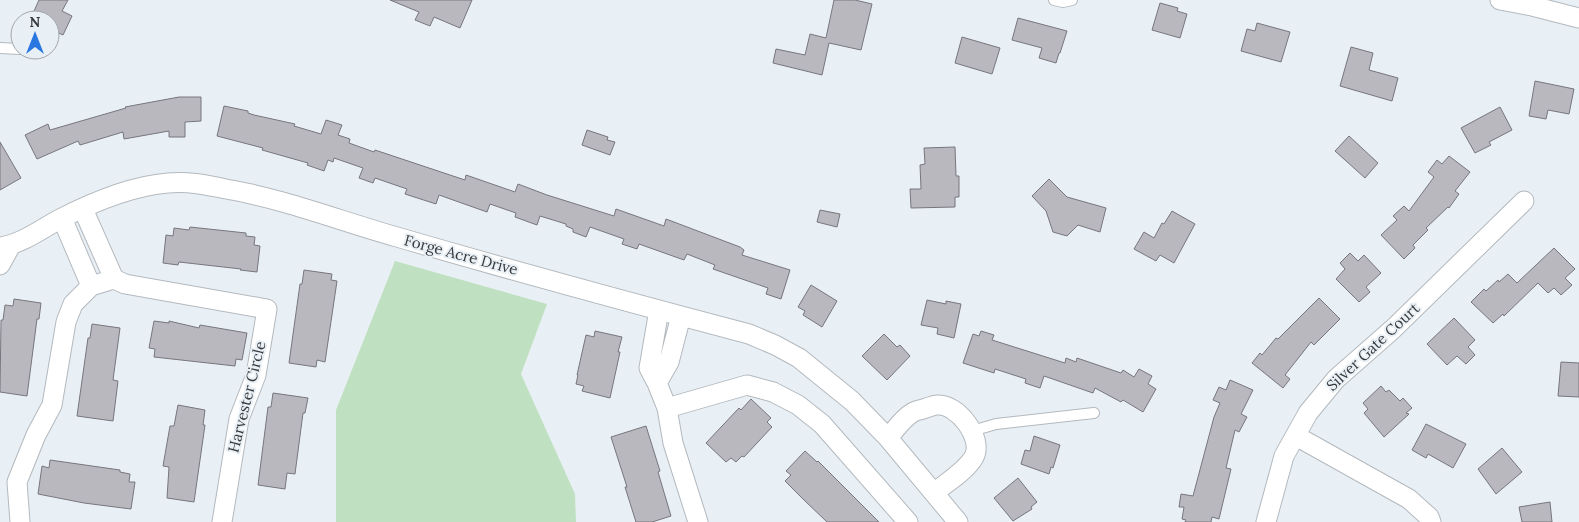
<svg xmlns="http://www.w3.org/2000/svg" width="1579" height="522" font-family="Lora,serif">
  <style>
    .green { fill: #c0e1c1 }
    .building { fill: #b9b8bf; stroke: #77767d }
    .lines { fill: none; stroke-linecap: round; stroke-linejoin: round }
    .lane-casing { stroke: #b3b9be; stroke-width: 12 }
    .street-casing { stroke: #b3b9be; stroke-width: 21 }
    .lane { stroke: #fff; stroke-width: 10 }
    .street { stroke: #fff; stroke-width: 19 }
    .labels { text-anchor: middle; stroke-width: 4; stroke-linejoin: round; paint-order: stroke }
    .street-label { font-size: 15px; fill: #36393b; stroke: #e9f0f5 }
  </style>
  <rect width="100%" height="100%" fill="#e9f0f5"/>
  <!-- green -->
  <path class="green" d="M395 261 547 304 521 374 575 494 576 522H336V410Z"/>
  <!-- building -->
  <path class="building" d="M39 0H68L62 11 72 16 63 35 50 29V20H30Z
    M390 0H472L460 28 434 17 430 26 415 20 419 12Z
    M834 0H855L872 4 861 50 829 43 822 75 773 63 776 49 805 55 810 34 826 38Z
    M1160 3 1178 8 1177 11 1187 14 1180 38 1152 30Z
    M1018 18 1067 31 1060 53H1059L1056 63 1039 58 1042 48 1012 40Z
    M1257 23 1290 32 1281 62 1241 51 1247 29 1255 31Z
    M962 37 1000 48 992 74 955 63Z
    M1351 47 1373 53 1369 70 1398 78 1392 101 1340 86Z
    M1535 81 1574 89 1569 114 1548 110 1546 119 1529 116Z
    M179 97H201V121L185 122V137H169V131L124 139 123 132 80 145 78 141 37 159 25 135 48 124 50 130 126 108 125 107Z
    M224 106 248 111V113L254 115 295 124 294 126 321 134 326 120 342 125 338 135 350 139 349 143 374 152 375 150 465 180 466 175 515 192 518 184 547 195 614 216 616 209 664 226 666 219 740 247 744 250 742 255 790 270 781 299 766 294 768 288 713 269 715 265 687 254 684 260 639 244 637 249 622 244 624 239 590 227 586 237 573 232V229L566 226V224L540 216 537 225 515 217 516 213 490 204 487 212 439 195 436 204 405 194 407 189 375 178 373 183 359 178 363 168 334 158 333 162 328 160 324 171 307 165 308 163 262 150 263 148 217 136Z
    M1500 107 1512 130 1489 142 1491 145 1475 153 1461 128Z
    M587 130 608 137 607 140 615 142 610 155 582 145Z
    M1349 136 1378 163 1365 178 1335 151Z
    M0 142 21 178 0 190Z
    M955 147 956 176H959V197H955V207L911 208 910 189H921L920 165 925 164 924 148Z
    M1449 156 1470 172 1455 191 1459 194 1449 208 1448 207 1426 228 1428 230 1413 245 1415 248 1404 259 1381 235 1397 220 1393 216 1404 206 1409 211 1434 177 1428 172 1437 160 1442 164Z
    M1049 179 1067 197 1106 208 1100 232 1078 225 1067 236 1053 232 1046 211 1032 196Z
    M820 210 840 214 837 227 817 222Z
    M1172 211 1195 224 1174 263 1160 255 1156 261 1134 249 1144 232 1154 238 1162 223 1164 224Z
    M190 227 246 233V236L255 237 254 245 260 246 257 272 240 270 241 269 179 262 178 265 163 263 166 235 173 236 174 228 189 230Z
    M1554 248 1575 269 1565 278 1572 285 1561 295 1554 288 1548 293 1538 283 1504 316 1503 314 1493 323 1471 302 1484 289 1486 291 1498 280 1499 282 1508 274 1517 283Z
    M1350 253 1358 261 1364 255 1381 273 1366 287 1370 292 1359 302 1336 279 1345 269 1340 263Z
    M304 270 332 274 331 280 337 281 325 362 317 360 316 367 289 363 300 284H302Z
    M811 285 837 301 822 327 803 315 805 311 798 307Z
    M1319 298 1340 319 1314 345 1311 342 1285 375 1290 379 1283 388 1252 363 1260 353 1262 355 1276 338 1278 339Z
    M14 299 41 303 39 319H37L27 396 0 392 1 320H3L5 305 13 306Z
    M927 300 946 304V301L961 304 954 338 937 334 938 328 921 325Z
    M1454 318 1475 340 1468 347 1475 355 1466 364 1457 356 1447 365 1427 344Z
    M154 321 169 323V321L199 328 200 325 247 333 242 360 236 359 235 366 154 357 155 349 149 348Z
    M92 324 120 328 113 380 118 381 113 421 77 416 88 338H90Z
    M595 331 622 337 618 352H620L610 398 582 391 584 386 576 384 578 375H577L586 335 594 337Z
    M981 331 994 335 992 340 1065 363 1066 358 1076 362 1077 358 1121 373 1123 370 1134 377 1139 369 1152 376 1148 384 1156 389 1143 412 1123 400 1121 402 1095 388 1093 393 1044 376 1040 388 1025 383 1026 379 995 369 994 373 963 363 973 334 979 336Z
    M884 334 897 347 900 345 910 356 887 380 862 356Z
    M1561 362 1579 363V397L1558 396Z
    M1230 380 1253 390 1241 414 1247 417 1239 432 1235 430 1226 468 1231 469 1219 519 1212 517 1211 522H1185L1186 520 1182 519 1184 507H1179L1181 494 1193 496 1214 417 1220 403 1213 400 1219 387 1226 390Z
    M1381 386 1386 392 1389 390 1400 401 1403 398 1412 408 1406 413 1409 414 1384 437 1364 413 1368 409 1363 403Z
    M273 393 308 398 305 413H303L295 474 287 473 285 489 258 485 268 407H271Z
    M751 399 771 418 767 422 772 427 744 457 742 456 736 462 731 458 726 462 706 443 739 408 741 410Z
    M178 405 205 410 203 425H205L194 502 167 498 169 467 163 466 170 426H174Z
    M1426 424 1466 444 1453 468 1428 454 1426 458 1412 450Z
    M646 426 660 471 658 472 671 516 652 522H636L625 487H627L611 437Z
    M1034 436 1060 445 1053 468 1051 467 1049 474 1021 464 1025 450 1030 451Z
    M1502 448 1522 472 1496 494 1478 469Z
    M805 451 817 462 818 461 879 522H827L803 499 785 481 791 475 786 471Z
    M50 460 120 470V472L130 474 129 482H135L131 509 84 503 38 494 42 466 49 468Z
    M1018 478 1037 502 1031 507 1032 509 1013 521 994 498Z
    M1550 502 1552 522H1522L1519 507Z"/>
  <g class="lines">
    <defs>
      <path id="lane" d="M1054 0 1063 2 1072 0
        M0 48 20 49
        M972 431 996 424 1094 413"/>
      <path id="street" d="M1500 0 1532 6 1579 18
        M83 209 114 279
        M62 218 91 286
        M0 247C22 244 41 229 60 219 93 202 131 186 168 183 188 181 207 185 226 189 285 199 340 221 397 237 514 271 631 303 749 334L775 345 799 358 852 401 888 438 958 522
        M0 265 11 245
        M659 310 649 368 657 383 667 408 673 443 698 522
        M657 383 669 362 681 316
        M667 408 747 385 773 392 798 405 822 424 908 522
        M1296 436 1409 499 1429 517 1431 522
        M888 438C895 430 903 418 912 413 916 410 922 410 926 408 930 407 934 405 937 405 957 403 984 438 974 457 965 472 947 482 934 493
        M20 522 17 482 36 435 52 405 66 322 73 304 91 286 114 279 125 284 267 309 256 375 239 419 222 522
        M1266 522 1284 456 1308 413 1336 379 1393 329 1524 201"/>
    </defs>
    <!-- lane casing -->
    <use href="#lane" class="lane-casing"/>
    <!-- street casing -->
    <use href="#street" class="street-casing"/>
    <!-- lane -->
    <use href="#lane" class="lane"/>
    <!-- street -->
    <use href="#street" class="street"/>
  </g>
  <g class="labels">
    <!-- street labels -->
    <g class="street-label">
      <text transform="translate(461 255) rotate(15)" y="5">Forge Acre Drive</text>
      <text transform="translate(1373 347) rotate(-43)" y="5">Silver Gate Court</text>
      <text transform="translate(247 397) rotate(-76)" y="5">Harvester Circle</text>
    </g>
  </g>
  <!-- north arrow -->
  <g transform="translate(35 35)"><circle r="24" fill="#e9f0f5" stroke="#a1a7ab"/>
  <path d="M0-4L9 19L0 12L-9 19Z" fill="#2a77e2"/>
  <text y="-8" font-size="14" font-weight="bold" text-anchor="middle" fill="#36393b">N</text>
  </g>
</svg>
